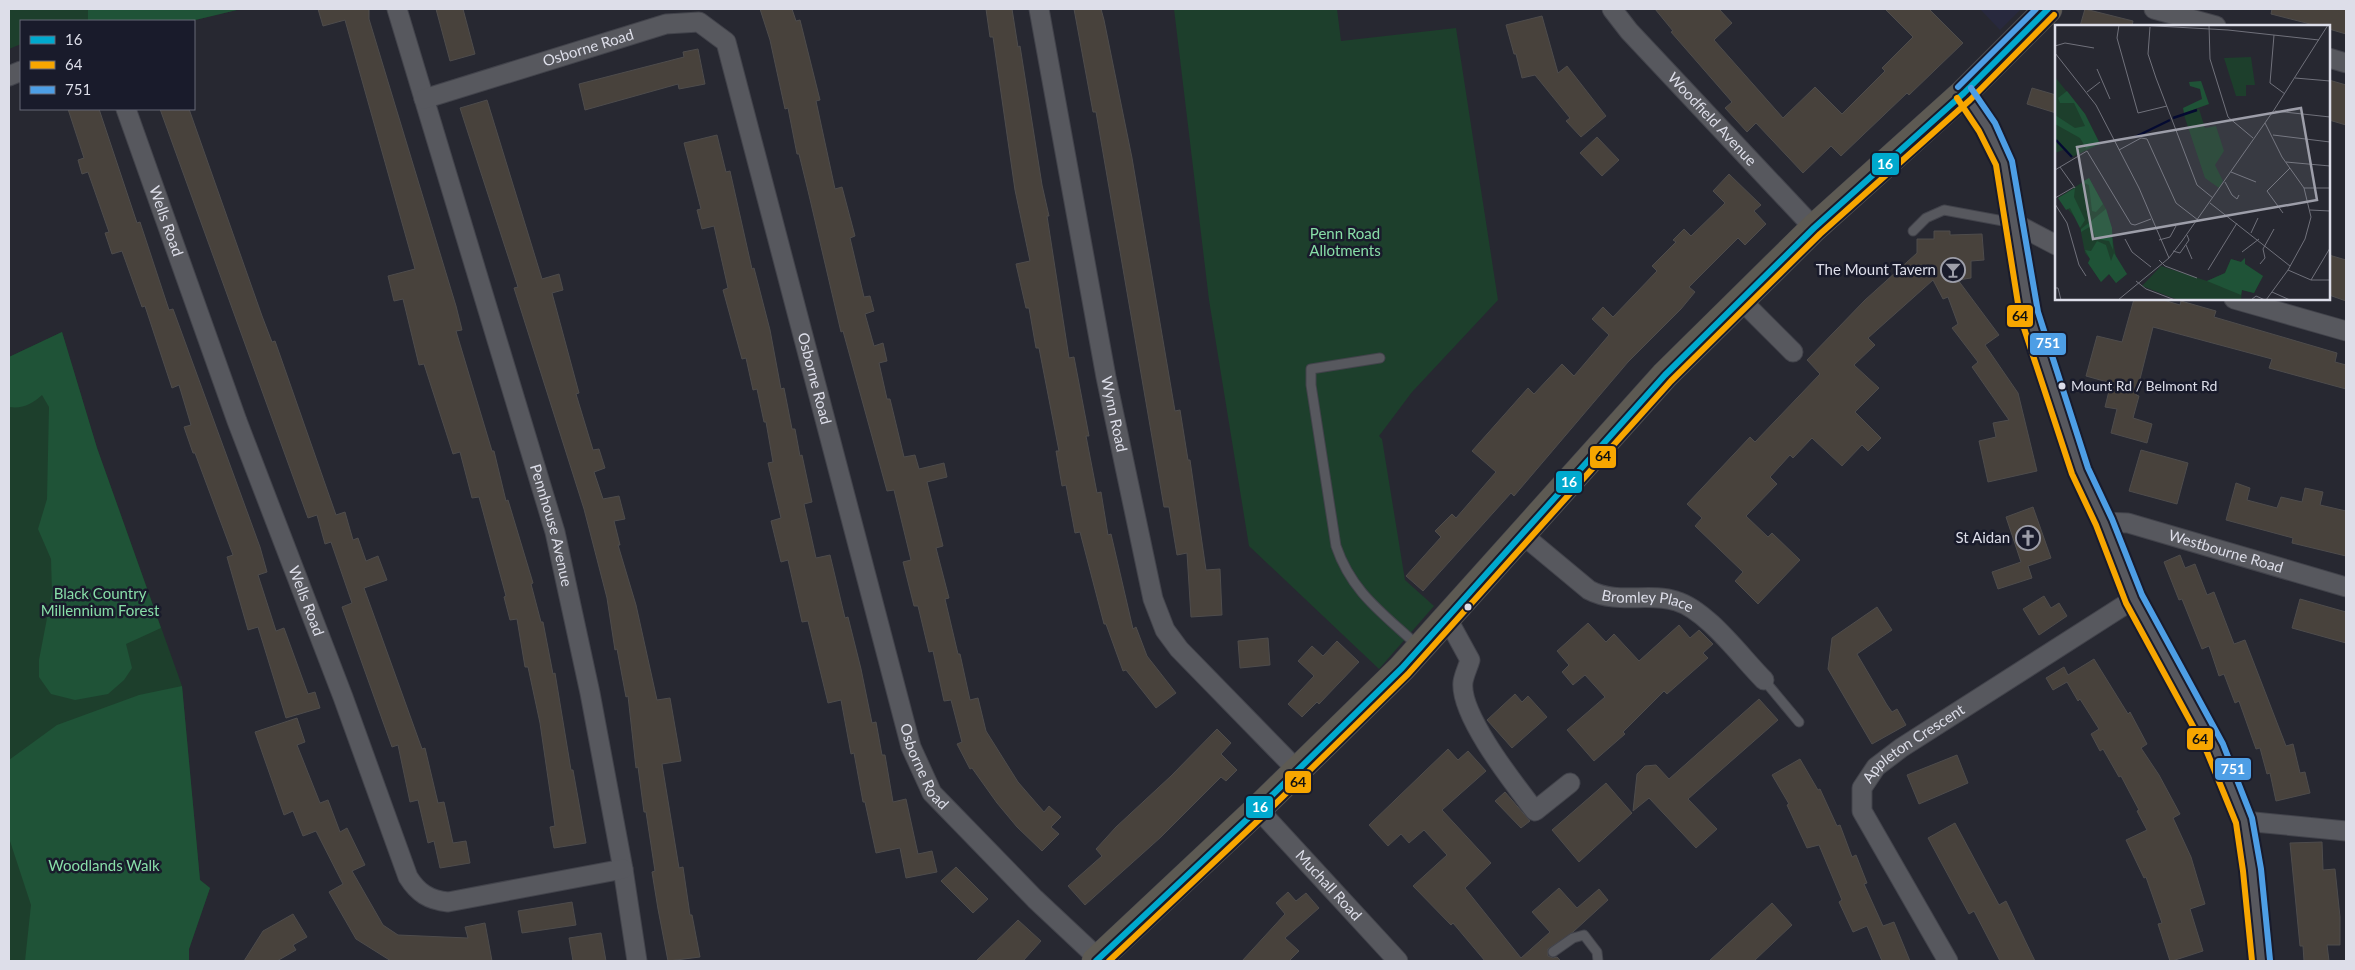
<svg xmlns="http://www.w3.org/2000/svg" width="2355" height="970" font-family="Lato,sans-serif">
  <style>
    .built { fill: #28293e }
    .green { fill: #1d3f2c }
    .forest { fill: #1f5337 }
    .building { fill: #48423c; stroke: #4e4c4c }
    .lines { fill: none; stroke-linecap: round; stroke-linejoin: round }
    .lane-casing { stroke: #42434b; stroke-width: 11 }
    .street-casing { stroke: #42434b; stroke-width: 21 }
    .highway-casing { stroke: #42434b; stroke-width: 29 }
    .lane { stroke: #57585e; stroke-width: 9 }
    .street { stroke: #57585e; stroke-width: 19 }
    .highway { stroke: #5d5a53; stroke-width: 28 }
    .bus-1-casing { stroke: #191b2b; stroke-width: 10 }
    .bus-2-casing { stroke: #191b2b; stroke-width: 10 }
    .bus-3-casing { stroke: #191b2b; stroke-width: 10 }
    .bus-1 { stroke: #00a9ce; stroke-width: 6 }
    .bus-2 { stroke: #f7a600; stroke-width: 6 }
    .bus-3 { stroke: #4d9ee5; stroke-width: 6 }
    .bus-dot { fill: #dddee9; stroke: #191b2b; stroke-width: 2 }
    .labels { text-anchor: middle; stroke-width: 5; stroke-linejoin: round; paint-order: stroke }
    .bus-label { font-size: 14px; fill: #dddee9; stroke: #191b2b; text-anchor: start }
    .street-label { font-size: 15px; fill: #dddee9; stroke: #191b2b }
    .park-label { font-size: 15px; fill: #88dea8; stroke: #191b2b }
    .poi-label { font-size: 15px; fill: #dddee9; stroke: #191b2b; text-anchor: end }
    .inset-river { fill: none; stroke: #040a31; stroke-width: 2.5 }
    .inset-road { fill: none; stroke: #70717b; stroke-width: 1 }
    .view { fill: #9d9ea9; fill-opacity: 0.15; stroke: #9d9ea9; stroke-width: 2.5 }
    .inset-edge { fill: none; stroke: #dddee9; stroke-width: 2.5 }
    .line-badge { stroke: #191b2b; stroke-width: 2 }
    .badge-label { font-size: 14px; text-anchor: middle; font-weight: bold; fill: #fff }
    .pale-badge-label { font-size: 14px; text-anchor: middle; font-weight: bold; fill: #111 }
  </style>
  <rect width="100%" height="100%" fill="#272831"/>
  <!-- built -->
  <path class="built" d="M1980 9H2021L2000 30Z"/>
  <!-- green -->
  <path class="green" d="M9 9H241L191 21H21V44L9 49Z
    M1174 9H1337L1341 41 1456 28 1498 300 1412 392 1379 436 1382 439 1405 580 1434 606 1379 669 1249 546 1209 300Z
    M62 332 97 448 182 686 200 880 210 888 189 949V961H9V357Z"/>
  <!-- forest -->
  <path class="forest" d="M88 9H241L191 21H88Z
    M62 332 97 448 161 628 126 644 132 668 124 680 108 694 75 700 51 694 39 677V660L52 592 51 559 38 529 47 499 49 407 42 395C32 404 23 409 9 407V357Z
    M182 686 200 880 210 888 189 949V961H25L31 905 9 838V760L57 725 139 695Z"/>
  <!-- building -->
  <path class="building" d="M318 9H369V19L456 306 462 330 456 331 492 451H494L506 501 508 500 533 583 531 584 541 622H543L553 674 555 673 571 770H573L586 843 554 848 550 827 555 826 540 723 528 667H525L517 619 510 620 504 597 506 596 479 497 472 498 460 452 453 454 424 364 419 365 403 299 394 301 388 276 415 269 345 20 323 26Z
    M436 9H463L475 54 450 61Z
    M760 9H792L796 21 800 20 820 100 816 101 835 189 842 187 855 236 850 238 864 297 870 296 874 311 865 314 874 346 883 343 887 361 879 363 887 399H890L904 457 915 455 919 469 944 463 947 477 927 482 943 546 936 548 949 598 945 599 958 654H960L970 700 978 698 986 731 1018 782 1044 812 1049 806 1061 817 1051 827 1059 834 1042 851 1017 827 997 803 972 768 970 769 957 744 962 742 951 700 944 701 933 651 929 652 918 606H914L903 562 911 560 894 490 887 491 843 331 841 332 809 195 799 154H797L788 108 785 109 770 40Z
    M986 9H1012L1018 47 1020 46 1042 185 1049 216H1047L1069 358 1074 357 1089 436H1086L1097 493 1101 492 1108 535 1111 534 1133 629 1136 627 1147 656 1176 693 1156 708 1126 670 1123 671 1106 624H1104L1080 532 1075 533 1066 485 1062 486 1056 451H1059L1039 348H1036L1029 308H1026L1016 264 1030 261 1015 190 993 37H990Z
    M1074 9H1101L1104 20 1132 158 1175 411 1180 410 1188 460H1190L1206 570 1220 569 1222 615 1191 617 1187 553 1177 555 1169 507H1164L1096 112H1093Z
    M1655 9H1719L1732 23 1714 40 1783 118 1815 87 1842 114 1885 71 1882 68 1913 37 1885 9H1929L1963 43 1909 95 1907 93 1841 156 1831 146 1803 173 1756 123 1747 132 1725 108 1732 102 1671 32 1673 31Z
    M2085 9 2133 21 2132 26H2080Z
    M2272 9H2346V34L2329 29V26H2318L2271 14Z
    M1542 16 1558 73 1567 66 1606 116 1581 137 1566 121 1570 118 1535 75 1522 78 1516 54H1514L1506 25Z
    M698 49 705 84 679 89 678 84 585 110 579 84 684 57 683 52Z
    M2329 80 2346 85V125L2329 120Z
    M2032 88 2056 95V113L2027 104Z
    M487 100 542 279 559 274 563 290 552 293 579 393 576 394 593 450 599 449 605 468 594 472 603 499 619 496 625 519 614 521 620 545H618L636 605 657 700 670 698 681 761 662 764 679 868 683 867 690 915H692L700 957 668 961 658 909 652 872 655 871 646 812H644L638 767 636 768 628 696 626 697 617 649 615 650 607 598 584 509 514 288 518 287 460 108Z
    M68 109H99L137 223 140 222 169 310 173 309 260 547 267 572 258 575 276 631 284 628 308 694 315 692 320 708 286 718 258 627 248 630 227 557 233 555 195 453H193L184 427 191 425 179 385 172 388 145 306 142 307 122 251 112 254 105 233 109 232 88 172 82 174 78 160 84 158Z
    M160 109H189L262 316 272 342 275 341 336 515 345 512 353 540 358 538 366 561 378 556 387 580 364 588 422 749 425 748 438 803 444 802 453 843 466 841 470 863 440 868 434 841 428 843 418 800 410 802 398 745 392 747 342 607 352 603 331 542 325 544 317 515 308 518Z
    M717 135 726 172 730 171 752 269 754 268 770 330 781 389 784 388 792 429H795L800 456 802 455 812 502 804 504 816 558 830 555 845 618 848 617 861 669 872 723 876 722 882 755H885L893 802 906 799 918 854 932 851 937 872 906 878 900 848 876 853 865 802H863L854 753 851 754 841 700 828 703 808 621 802 622 788 560 781 562 771 521 781 518 768 463 773 462 766 422H764L757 389 753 390 746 358 742 359 723 290 728 288 714 226 702 229 697 210 701 209 684 143Z
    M1597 137 1619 160 1602 176 1580 153Z
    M1729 174 1761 205 1754 211 1766 224 1745 245 1738 238 1689 287 1695 292 1681 309 1628 362 1514 496 1511 493 1423 591 1406 576 1441 537 1435 531 1452 514 1456 518 1496 472 1472 451 1528 388 1534 394 1562 364 1574 376 1609 335 1592 319 1603 307 1613 317 1657 271 1652 266 1676 242 1673 240 1684 229 1691 236 1725 203 1713 191Z
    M1934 231H1950V235L1982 234 1984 260 1971 261V278L1958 280 1999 335 1985 345 2018 393 2037 471 1988 482 1979 441 1996 437 1993 423 2009 420 1972 367 1978 362 1952 328 1958 324 1948 297 1943 299 1933 280 1868 338 1875 345 1854 365 1879 388 1855 412 1881 438 1868 451 1862 445 1842 466 1812 438 1793 458 1790 455 1770 477 1777 484 1746 516 1768 537 1772 533 1800 560 1758 604 1735 581 1743 572 1695 526 1702 518 1687 504 1750 437 1755 442 1820 374 1807 360 1865 300 1917 253V239H1934Z
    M2329 255 2346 260V301L2329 295Z
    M2134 299H2160L2180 305 2181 301 2216 311 2214 317 2337 353 2335 362 2346 365V389L2269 368 2272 359 2153 327 2136 395 2139 396 2133 418 2152 424 2147 443 2111 433 2117 409 2105 407 2111 383 2086 376 2097 336 2122 342Z
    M2141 450 2188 463 2177 504 2129 491Z
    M2236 483 2250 488 2247 500 2277 508 2281 497 2302 502 2305 488 2323 492 2320 505 2346 511V556L2292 543 2293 538 2226 520Z
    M2033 507 2051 558 2028 566 2032 578 1998 589 1992 572 2021 562 2006 517Z
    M2180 555 2185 568 2195 564 2207 595 2214 592 2234 644 2245 640 2286 746 2293 744 2300 773 2305 772 2310 793 2276 801 2270 773 2267 774 2260 748 2256 749 2239 701 2235 703 2224 674 2219 676 2209 646 2202 649 2182 599 2179 600 2164 562Z
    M2044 596 2051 608 2059 603 2067 616 2039 635 2023 609Z
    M2300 599 2346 612V643L2292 628Z
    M1877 607 1892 630 1857 654 1887 705 1892 712 1897 709 1906 725 1872 744 1828 669 1832 638Z
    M1588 623 1606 642 1614 634 1639 661 1679 625 1690 638 1699 630 1713 644 1703 653 1708 658 1667 694 1664 691 1623 732 1625 734 1594 761 1567 730 1605 697 1585 675 1573 685 1562 672 1569 665 1557 651Z
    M1268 638 1270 665 1240 668 1238 641Z
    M1337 641 1359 662 1319 704 1317 702 1302 717 1288 704 1314 676 1298 661 1312 646 1323 656Z
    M2094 659 2128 714 2130 712 2147 744 2141 748 2159 775 2180 814 2173 818 2191 857 2205 904 2190 909 2203 951 2172 961H2170L2158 924 2162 923 2146 877 2144 878 2126 840 2147 830 2137 811 2139 810 2121 776 2119 777 2103 749 2100 751 2091 734 2099 729 2080 699 2078 701 2067 682 2053 690 2046 678 2064 667 2068 675Z
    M1515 694 1522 702 1528 696 1547 717 1512 748 1487 720Z
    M1759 699 1778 720 1688 799 1717 829 1696 848 1649 798 1633 811 1637 774 1645 766 1656 765 1669 779Z
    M297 718 305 742 297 745 320 803 328 800 340 832 347 828 365 865 352 871 383 925 398 935 468 938 465 927 485 923 492 961H391L356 939 329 892 343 884 316 831 303 836 293 811 284 815 255 732Z
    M1217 729 1231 743 1221 754 1237 770 1226 781 1221 777 1161 837 1085 905 1068 886 1102 856 1096 849 1116 827 1171 776Z
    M1448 749 1458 760 1468 751 1486 771 1442 810 1491 863 1465 888 1521 958 1550 932 1532 912 1559 888 1577 908 1599 889 1608 900 1573 932 1548 949V956L1553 958 1557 957 1561 961H1485L1453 923 1451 925 1413 886 1447 855 1424 830 1409 843 1401 834 1388 846 1369 825Z
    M1957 755 1968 783 1919 804 1907 775Z
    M1800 759 1818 790 1820 789 1837 826 1840 825 1852 857 1856 855 1867 883 1864 884 1883 926 1894 922 1910 961H1882L1867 926 1853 932 1839 902 1842 900 1819 845 1807 848 1787 805 1789 804 1772 775Z
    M1606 783 1632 813 1579 862 1552 830Z
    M1505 792 1530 821 1521 828 1495 801Z
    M1955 823 1999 905 2006 901 2035 961H2000L1974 911 1969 914 1928 838Z
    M2322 842 2323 870 2335 869 2340 917V945H2327L2329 961H2304L2303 946H2300L2290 843Z
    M956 867 988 899 973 913 941 881Z
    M1288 892 1296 901 1306 893 1319 908 1285 938 1299 951 1289 961H1242L1285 914 1276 903Z
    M572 902 576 925 522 933 518 911Z
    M1772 903 1792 925 1754 961H1709Z
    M293 914 307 937 293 945 296 950 277 961H244L263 931Z
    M1018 920 1041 941 1023 961H976Z
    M601 933 606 961H573L569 938Z"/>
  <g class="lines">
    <defs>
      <path id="lane" d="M1913 231 1926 218 1944 210 2014 223
        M1380 358 1311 369V385L1336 546C1352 593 1383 613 1418 646
        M1764 680 1799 722
        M1553 952 1573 938 1584 935 1597 952 1598 961"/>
      <g id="street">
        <path id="s1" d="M397 9 555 532 590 693 623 869 637 961"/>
        <path id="s2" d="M1039 9 1106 377 1153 599 1165 630 1179 649 1297 770"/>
        <path id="s3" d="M1612 9 1629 31 1814 228"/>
        <path d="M2154 9 2216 26"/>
        <path d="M2329 58 2346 63"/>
        <path d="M9 76 21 71"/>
        <path d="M1964 93C1981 116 1995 137 2004 163L2029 314 2080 471 2104 522 2134 599 2215 748 2244 821 2252 870 2261 961"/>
        <path id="s4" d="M424 99 666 24 699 22 726 42 911 747 932 793 1035 899 1099 959"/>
        <path id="s5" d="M126 109 237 421 343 697 408 877C418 893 429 900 448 902L623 869"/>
        <path d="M2014 223 2056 245"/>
        <path d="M2234 299 2346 331"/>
        <path d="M1741 300 1793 352"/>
        <path id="s6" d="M2104 522 2128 523 2346 587"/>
        <path id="s7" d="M1523 535 1589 590C1617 605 1649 592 1676 601 1707 610 1741 657 1764 680"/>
        <path d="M1447 618 1470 660C1468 667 1464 675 1463 682 1459 715 1516 786 1535 811L1570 783"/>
        <path id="s8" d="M1258 809 1398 961"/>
        <path d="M2244 821 2346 831"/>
        <path id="s9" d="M1948 961 1862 811V788L1876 767 1901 748 2134 599"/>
      </g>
      <path id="highway" d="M1096 961 1258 809 1402 668 1665 375 1814 228 1964 93 2048 9"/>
    </defs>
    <!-- lane casing -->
    <use href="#lane" class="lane-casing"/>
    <!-- street casing -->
    <use href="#street" class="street-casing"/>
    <!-- highway casing -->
    <use href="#highway" class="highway-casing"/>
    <!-- lane -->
    <use href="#lane" class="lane"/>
    <!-- street -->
    <use href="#street" class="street"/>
    <!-- highway -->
    <use href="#highway" class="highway"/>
    <defs>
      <path id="bus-1" d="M1096 961 1258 809 1402 668 1665 375 1814 228 1964 93 2048 9"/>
      <path id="bus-2" d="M1957 98 1979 131 1996 165 2020 316 2072 474 2096 525 2126 603 2207 752 2236 823 2243 871 2252 961
        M1109 961 1264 815 1408 674 1671 381 1820 234 1970 100 2054 15"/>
      <path id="bus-3" d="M1958 87 2036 9
        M1971 88 1995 123 2012 161 2038 312 2088 468 2112 519 2142 595 2223 744 2252 818 2261 869 2270 960"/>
    </defs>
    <!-- bus-1 casing -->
    <use href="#bus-1" class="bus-1-casing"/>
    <!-- bus-2 casing -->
    <use href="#bus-2" class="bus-2-casing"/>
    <!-- bus-3 casing -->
    <use href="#bus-3" class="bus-3-casing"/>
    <!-- bus-1 -->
    <use href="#bus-1" class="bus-1"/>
    <!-- bus-2 -->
    <use href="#bus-2" class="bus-2"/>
    <!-- bus-3 -->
    <use href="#bus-3" class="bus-3"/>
  </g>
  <!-- icons -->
  <defs>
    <symbol id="bar-ring" viewBox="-11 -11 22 22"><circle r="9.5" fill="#191b2b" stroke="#9d9ea9" stroke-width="1.5"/><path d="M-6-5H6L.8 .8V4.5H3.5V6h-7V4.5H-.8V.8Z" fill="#9d9ea9"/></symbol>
    <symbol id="church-ring" viewBox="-11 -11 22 22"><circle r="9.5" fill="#191b2b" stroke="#9d9ea9" stroke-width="1.5"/><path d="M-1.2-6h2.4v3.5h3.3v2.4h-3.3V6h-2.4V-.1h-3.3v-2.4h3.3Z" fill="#9d9ea9"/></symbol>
  </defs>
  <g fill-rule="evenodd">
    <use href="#bar-ring" x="1939" y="256" width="28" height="28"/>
    <use href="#church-ring" x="2014" y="524" width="28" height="28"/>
  </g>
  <!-- markers -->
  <g class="bus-dot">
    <circle cx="2062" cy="386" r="4.5"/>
    <circle cx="1468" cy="607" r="4.5"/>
  </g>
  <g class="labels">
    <!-- bus labels -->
    <g class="bus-label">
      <text x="2071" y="391">Mount Rd / Belmont Rd</text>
    </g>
    <!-- street labels -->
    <g class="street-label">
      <text dy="5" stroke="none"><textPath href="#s4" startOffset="172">Osborne Road</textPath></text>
      <text dy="5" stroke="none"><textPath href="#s3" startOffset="149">Woodfield Avenue</textPath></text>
      <text dy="5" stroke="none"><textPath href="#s5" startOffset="119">Wells Road</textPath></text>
      <text dy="5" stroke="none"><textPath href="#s4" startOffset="668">Osborne Road</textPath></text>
      <text dy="5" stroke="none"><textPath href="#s2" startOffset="412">Wynn Road</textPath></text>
      <text dy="5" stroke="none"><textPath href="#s1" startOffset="539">Pennhouse Avenue</textPath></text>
      <text dy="5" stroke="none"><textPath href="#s6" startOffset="126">Westbourne Road</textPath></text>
      <text dy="5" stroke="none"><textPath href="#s5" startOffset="524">Wells Road</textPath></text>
      <text dy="5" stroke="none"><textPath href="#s7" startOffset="146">Bromley Place</textPath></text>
      <text dy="5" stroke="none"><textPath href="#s9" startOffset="265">Appleton Crescent</textPath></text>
      <text dy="5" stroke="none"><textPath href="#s4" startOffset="1072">Osborne Road</textPath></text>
      <text dy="5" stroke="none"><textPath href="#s8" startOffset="104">Muchall Road</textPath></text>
    </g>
    <!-- park labels -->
    <g class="park-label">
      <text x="1345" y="239">Penn Road<tspan x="1345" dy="17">Allotments</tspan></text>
      <text x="100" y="599">Black Country<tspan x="100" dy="17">Millennium Forest</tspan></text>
      <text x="104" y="871">Woodlands Walk</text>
    </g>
    <!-- poi labels -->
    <g class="poi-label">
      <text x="1936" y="275">The Mount Tavern</text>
      <text x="2010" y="543">St Aidan</text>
    </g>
  </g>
  <!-- overview -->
  <g transform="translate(2055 25)">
    <rect width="275" height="275" fill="#272831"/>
    <path d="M196 32 200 60H191V71H181L169 33ZM0 52 30 89 45 119 17 132 11 124 0 128ZM144 84 150 103 161 101 169 126 160 140 168 156 164 163 150 153 129 90ZM34 153 51 184 62 236 72 249 61 258 54 249 46 257 33 238 35 234 30 228 24 197 3 173ZM190 233V239L208 251 199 268 187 265 186 275H123L87 261 106 241 152 256 170 248 176 234 186 237Z" fill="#1d3f2c"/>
    <path d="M146 56 154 79 129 88 128 83 147 74 145 64 135 61 134 57ZM12 66 30 89 45 119 31 123 25 113 0 99V90L20 103 30 101 19 78H5L3 73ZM34 153 48 179 41 187 37 186 34 160 27 157ZM20 163 19 172 30 195 25 203 15 183 11 185 3 173ZM51 184 57 203 58 225 54 216 41 214 36 201 26 207V204ZM42 216 51 220 56 236 59 228 72 249 61 258 54 249 46 257 33 238 35 234 30 225 36 226ZM190 233V239L208 251 199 268 187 265 186 270 152 256 170 248 176 234 186 237Z" fill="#1f5337"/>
    <path class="inset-river" d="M118 93 142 85M80 112 115 95M1 115 17 132"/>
    <path class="inset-road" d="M64 0 62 13 83 88 112 81M83 0 173 5 264 15M154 0 155 34 173 92 198 113M95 2 93 29 101 53 142 160 158 173M219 10 215 58 230 69M0 21 10 18 39 23M0 28 41 80 84 163 114 233M42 44 55 74M240 53 275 56M32 67 45 57M220 86 275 92M210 98 227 132 249 163 256 192 250 214 233 245 211 275M218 110 275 117M64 125 86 113 92 114 121 178 143 195M231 137 275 141M5 142 20 163M0 145 32 126 76 199 80 200 96 194M176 147 201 157M170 157 177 170 182 174 184 170M249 163H275M0 173 19 162M155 178 235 241M0 179 12 198 24 240 31 251M255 185 275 186M228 188 212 166 235 143M196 208 203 193M70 214 77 227 96 242M104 215 115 212 121 201M131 220 137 234M118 226 125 228 134 215 132 210M187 227 204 214M104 235 110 241 142 253M205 239 210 233 208 224 219 204M153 245 182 198M233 245 256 255H275M256 255 275 223M81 256 91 264 120 275M0 263H3L6 275M217 267 235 275M63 275 114 233 127 216 219 85 273 0M196 275 201 271 210 275"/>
    <path class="view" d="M246 83 262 175 38 214 22 122Z"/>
    <rect width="275" height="275" class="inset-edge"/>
  </g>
  <g class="line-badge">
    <rect x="1871" y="152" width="29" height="24" rx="5" fill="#00a9ce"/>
    <rect x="2006" y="304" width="28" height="24" rx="5" fill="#f7a600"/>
    <rect x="2029" y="332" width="38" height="24" rx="5" fill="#4d9ee5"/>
    <rect x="1589" y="445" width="28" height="24" rx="5" fill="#f7a600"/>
    <rect x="1555" y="470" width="28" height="24" rx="5" fill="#00a9ce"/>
    <rect x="2186" y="727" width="28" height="24" rx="5" fill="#f7a600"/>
    <rect x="2214" y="757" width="38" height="24" rx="5" fill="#4d9ee5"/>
    <rect x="1284" y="770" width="28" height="24" rx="5" fill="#f7a600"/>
    <rect x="1245" y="795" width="29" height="24" rx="5" fill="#00a9ce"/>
  </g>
  <g class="badge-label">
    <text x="1885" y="169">16</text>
    <text x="2048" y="348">751</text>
    <text x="1569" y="487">16</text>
    <text x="2233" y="774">751</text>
    <text x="1260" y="812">16</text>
  </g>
  <g class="pale-badge-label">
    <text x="2020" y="321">64</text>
    <text x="1603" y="461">64</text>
    <text x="2200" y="744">64</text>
    <text x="1298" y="787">64</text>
  </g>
  <!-- border -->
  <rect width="2355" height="970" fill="none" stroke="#dddee9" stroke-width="20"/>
  <!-- legend -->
  <rect x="20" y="20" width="175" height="90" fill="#191b2b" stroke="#676977"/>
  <rect x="30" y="36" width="25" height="8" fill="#00a9ce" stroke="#676977"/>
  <text x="65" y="45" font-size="15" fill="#dddee9">16</text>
  <rect x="30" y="61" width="25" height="8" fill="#f7a600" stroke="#676977"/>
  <text x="65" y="70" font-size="15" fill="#dddee9">64</text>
  <rect x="30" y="86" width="25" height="8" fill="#4d9ee5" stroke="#676977"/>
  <text x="65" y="95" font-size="15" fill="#dddee9">751</text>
</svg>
